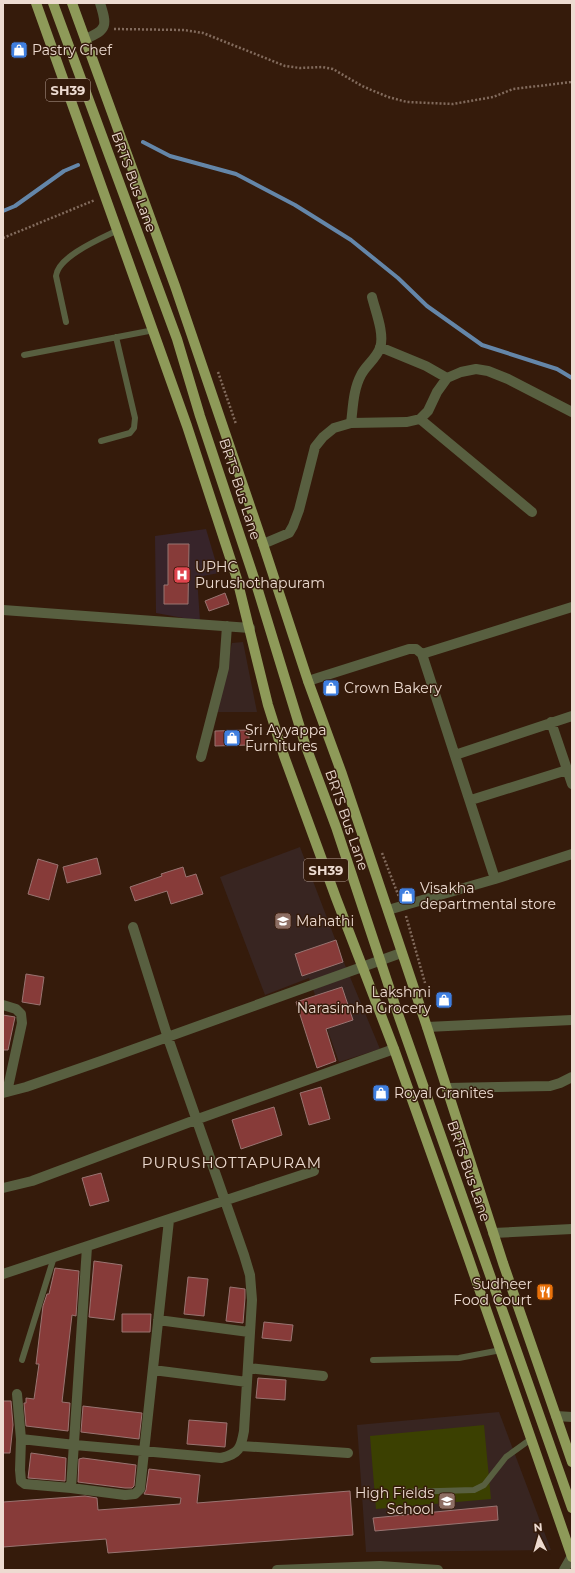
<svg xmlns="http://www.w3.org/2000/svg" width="575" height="1573" font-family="Montserrat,sans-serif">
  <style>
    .education { fill: #382521 }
    .medical { fill: #37242a }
    .green { fill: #3b4001 }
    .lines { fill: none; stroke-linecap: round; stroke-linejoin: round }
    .stream { stroke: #6486a9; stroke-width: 4 }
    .building { fill: #873b39; stroke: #997471 }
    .path { stroke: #826b5d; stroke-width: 2.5; stroke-dasharray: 2 2; stroke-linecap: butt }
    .lane { stroke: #585f40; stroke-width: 6 }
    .street { stroke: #585f40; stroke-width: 10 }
    .primary { stroke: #8e9a59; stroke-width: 10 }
    .labels { text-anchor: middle; stroke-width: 3; stroke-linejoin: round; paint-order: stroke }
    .shield { fill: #351b0b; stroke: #b6a196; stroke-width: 1 }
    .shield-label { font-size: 13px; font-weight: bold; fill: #eddbd1 }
    .poi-label { font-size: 14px; fill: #eddbd1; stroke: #351b0b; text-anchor: start }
    .street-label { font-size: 14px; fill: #eddbd1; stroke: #351b0b }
    .neighbourhood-label { font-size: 15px; letter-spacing: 1px; fill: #eddbd1; stroke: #351b0b }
  </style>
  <rect width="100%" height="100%" fill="#351b0b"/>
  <!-- education -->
  <path class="education" d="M243 642 257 712H216L232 643Z
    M300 847 345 965 380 1049 339 1062 309 978 265 995 220 877Z
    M499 1412 551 1550 366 1552 357 1425Z"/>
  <!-- medical -->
  <path class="medical" d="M206 529 219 573 197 577 200 621 156 613 155 536Z"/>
  <!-- green -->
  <path class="green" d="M484 1425 491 1499 376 1509 370 1436Z"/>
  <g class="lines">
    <!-- stream -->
    <path class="stream" d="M143 142 170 156 236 174 295 205 351 240 398 278 427 306 482 345 557 369 572 378
      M3 211 15 206 64 171 78 165"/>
  </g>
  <!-- building -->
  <path class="building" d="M168 544H189L188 604H164V585H168Z
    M225 593 229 604 209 611 205 601Z
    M249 730V745L215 746V731Z
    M97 858 101 874 67 883 63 867Z
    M38 859 58 865 49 900 28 894Z
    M183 867 186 877 196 874 203 894 171 904 167 891 135 901 130 887 162 876 161 874Z
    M336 940 343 962 302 976 295 954Z
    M26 974 44 977 40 1005 22 1002Z
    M342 987 353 1020 326 1029 336 1061 317 1068 296 1002Z
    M3 1015 15 1017 8 1050H3Z
    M321 1087 330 1119 309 1125 300 1093Z
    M274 1107 282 1135 241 1149 232 1120Z
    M101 1173 109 1201 90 1206 82 1178Z
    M94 1261 122 1265 114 1320 89 1317Z
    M55 1268 79 1271 76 1316 72 1315 62 1402 70 1403 68 1431 26 1426 24 1403H26V1398L34 1399 39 1364H36L43 1306 47 1294H49Z
    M188 1277 208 1279 204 1316 184 1314Z
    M230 1287 245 1289V1298L243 1323 226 1321Z
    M122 1314H151L150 1332H122Z
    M264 1322 293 1325 291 1341 262 1338Z
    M258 1378 286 1380 285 1400 256 1398Z
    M3 1401H11L13 1425 10 1453H3Z
    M83 1406 142 1413 139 1439 81 1432Z
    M189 1420 227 1423 225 1447 187 1444Z
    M31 1453 66 1458 65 1481 28 1478Z
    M83 1458 136 1465 134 1486 132 1488H125L78 1482 79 1459Z
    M149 1469 200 1475 197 1503 350 1491 353 1535 108 1553 106 1539 3 1547V1502L85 1496 97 1498 98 1510 180 1504 181 1498 144 1494 146 1490Z
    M497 1506 498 1520 375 1531 373 1518Z"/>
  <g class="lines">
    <!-- path -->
    <path class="path" d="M114 29 184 30 203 33 285 66 300 68 322 67 333 69 362 86 388 97 407 102 453 104 493 97 513 89 572 82
      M3 238 95 200
      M218 372 236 424
      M382 853 399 897
      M406 916 425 983"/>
    <!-- lane -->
    <path class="lane" d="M66 322 56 276C58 256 102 238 118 230
      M24 355 154 330
      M101 441 130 433 134 428 135 418 116 337
      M22 1360 54 1257
      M373 1360 459 1358 501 1350
      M404 1492 474 1490 484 1485 506 1457 531 1439"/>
    <!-- street -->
    <path class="street" d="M85 39C108 30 107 25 100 3
      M380 347 426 366 447 378
      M420 419 532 512
      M351 423C353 408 353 390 361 375 366 365 376 359 380 348 385 334 375 310 372 297
      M263 544 289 533 293 526 299 510 315 447 323 437 334 428 351 423 407 422 420 419 428 411 437 392 447 378 461 372 476 369 488 371 508 379 572 412
      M3 610 250 628
      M422 654 572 607
      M308 681 409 649H416L422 654 495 879
      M551 722 572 784
      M455 755 572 716
      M201 757 224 668 227 626
      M471 800 567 770
      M388 910 495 879 572 854
      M3 1005 16 1009 21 1014 22 1023 7 1092
      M427 1027 572 1020
      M447 1088 550 1086 560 1083 572 1077
      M3 1093 26 1087 101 1061 401 953
      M3 1188 32 1181 198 1119 394 1049
      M493 1233 572 1229
      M3 1274 314 1171
      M158 1320 249 1332
      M248 1368 323 1376
      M153 1370 247 1382
      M17 1394 21 1439 20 1470 21 1481 25 1484 71 1488 125 1495 135 1494 140 1489 169 1220
      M556 1416 572 1417
      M21 1439 75 1445 221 1458C239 1454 241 1448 244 1431L252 1300 250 1275 244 1255 168 1038 133 927
      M241 1446 348 1453
      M71 1488 87 1247
      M277 1570 380 1566 438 1570
      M564 1570 572 1556"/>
    <!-- primary -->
    <path class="primary" d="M36 3 187 426 237 579 268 705 284 756 336 898 394 1049 467 1254 572 1557
      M53 3 177 339 200 416 257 587 305 744 336 827 398 1014 572 1508
      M72 3 175 286 263 544 308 681 342 774 427 1027 503 1263 572 1462"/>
  </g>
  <!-- icons -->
  <defs>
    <symbol id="shop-square" viewBox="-11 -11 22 22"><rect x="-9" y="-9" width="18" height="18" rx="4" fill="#3f7fe0" stroke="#351b0b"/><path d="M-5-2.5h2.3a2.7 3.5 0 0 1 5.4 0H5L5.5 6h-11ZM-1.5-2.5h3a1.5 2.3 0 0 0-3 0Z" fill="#fff"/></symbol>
    <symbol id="hospital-square" viewBox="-11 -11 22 22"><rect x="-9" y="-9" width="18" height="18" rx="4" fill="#e0444e" stroke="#351b0b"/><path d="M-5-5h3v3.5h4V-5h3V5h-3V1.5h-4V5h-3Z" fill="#fff"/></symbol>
    <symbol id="school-square" viewBox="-11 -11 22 22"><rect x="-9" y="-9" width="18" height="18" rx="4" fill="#8d6e63" stroke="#351b0b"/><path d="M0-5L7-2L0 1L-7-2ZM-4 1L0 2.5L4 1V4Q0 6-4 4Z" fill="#fff"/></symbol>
    <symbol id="restaurant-square" viewBox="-11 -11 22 22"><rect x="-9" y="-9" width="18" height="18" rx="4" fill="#e8710a" stroke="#351b0b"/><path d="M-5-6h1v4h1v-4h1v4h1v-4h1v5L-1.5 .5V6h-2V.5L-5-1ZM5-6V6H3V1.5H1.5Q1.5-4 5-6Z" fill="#fff"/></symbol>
  </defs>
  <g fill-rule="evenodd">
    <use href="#shop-square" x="9" y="40" width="20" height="20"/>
    <use href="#hospital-square" x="172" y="565" width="20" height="20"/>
    <use href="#shop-square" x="321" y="678" width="20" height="20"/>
    <use href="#shop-square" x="222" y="728" width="20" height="20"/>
    <use href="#shop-square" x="397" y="886" width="20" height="20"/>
    <use href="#school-square" x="273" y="911" width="20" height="20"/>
    <use href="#shop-square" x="434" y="990" width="20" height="20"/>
    <use href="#shop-square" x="371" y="1083" width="20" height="20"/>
    <use href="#restaurant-square" x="535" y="1282" width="20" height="20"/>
    <use href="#school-square" x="437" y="1491" width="20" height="20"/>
  </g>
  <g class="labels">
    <!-- shield labels -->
    <g class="shield">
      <rect x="46" y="79" width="44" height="22" rx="3"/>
      <rect x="304" y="859" width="44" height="22" rx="3"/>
    </g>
    <g class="shield-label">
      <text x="68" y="95">SH39</text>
      <text x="326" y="875">SH39</text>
    </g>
    <!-- poi labels -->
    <g class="poi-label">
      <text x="32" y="55">Pastry Chef</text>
      <text x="195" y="572">UPHC<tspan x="195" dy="16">Purushothapuram</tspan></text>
      <text x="344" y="693">Crown Bakery</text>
      <text x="245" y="735">Sri Ayyappa<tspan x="245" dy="16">Furnitures</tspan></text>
      <text x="420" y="893">Visakha<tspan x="420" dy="16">departmental store</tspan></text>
      <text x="296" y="926">Mahathi</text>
      <text x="431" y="997" text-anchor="end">Lakshmi<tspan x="431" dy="16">Narasimha Grocery</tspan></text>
      <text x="394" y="1098">Royal Granites</text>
      <text x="532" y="1289" text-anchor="end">Sudheer<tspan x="532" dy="16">Food Court</tspan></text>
      <text x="434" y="1498" text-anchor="end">High Fields<tspan x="434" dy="16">School</tspan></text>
    </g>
    <!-- street labels -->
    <g class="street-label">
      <text transform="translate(134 182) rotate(70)" y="5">BRTS Bus Lane</text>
      <text transform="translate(240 489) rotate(72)" y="5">BRTS Bus Lane</text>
      <text transform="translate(347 820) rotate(71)" y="5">BRTS Bus Lane</text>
      <text transform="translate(469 1171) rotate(71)" y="5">BRTS Bus Lane</text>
    </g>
    <!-- neighbourhood labels -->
    <g class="neighbourhood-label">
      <text x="232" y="1168">PURUSHOTTAPURAM</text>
    </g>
  </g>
  <!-- border -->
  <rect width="575" height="1573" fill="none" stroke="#eddbd1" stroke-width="8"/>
  <!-- north arrow -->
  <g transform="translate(539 1537) rotate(355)" stroke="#351b0b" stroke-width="3" paint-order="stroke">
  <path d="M0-3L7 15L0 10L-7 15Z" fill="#eddbd1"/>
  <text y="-6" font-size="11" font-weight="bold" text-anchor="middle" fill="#eddbd1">N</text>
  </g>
</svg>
